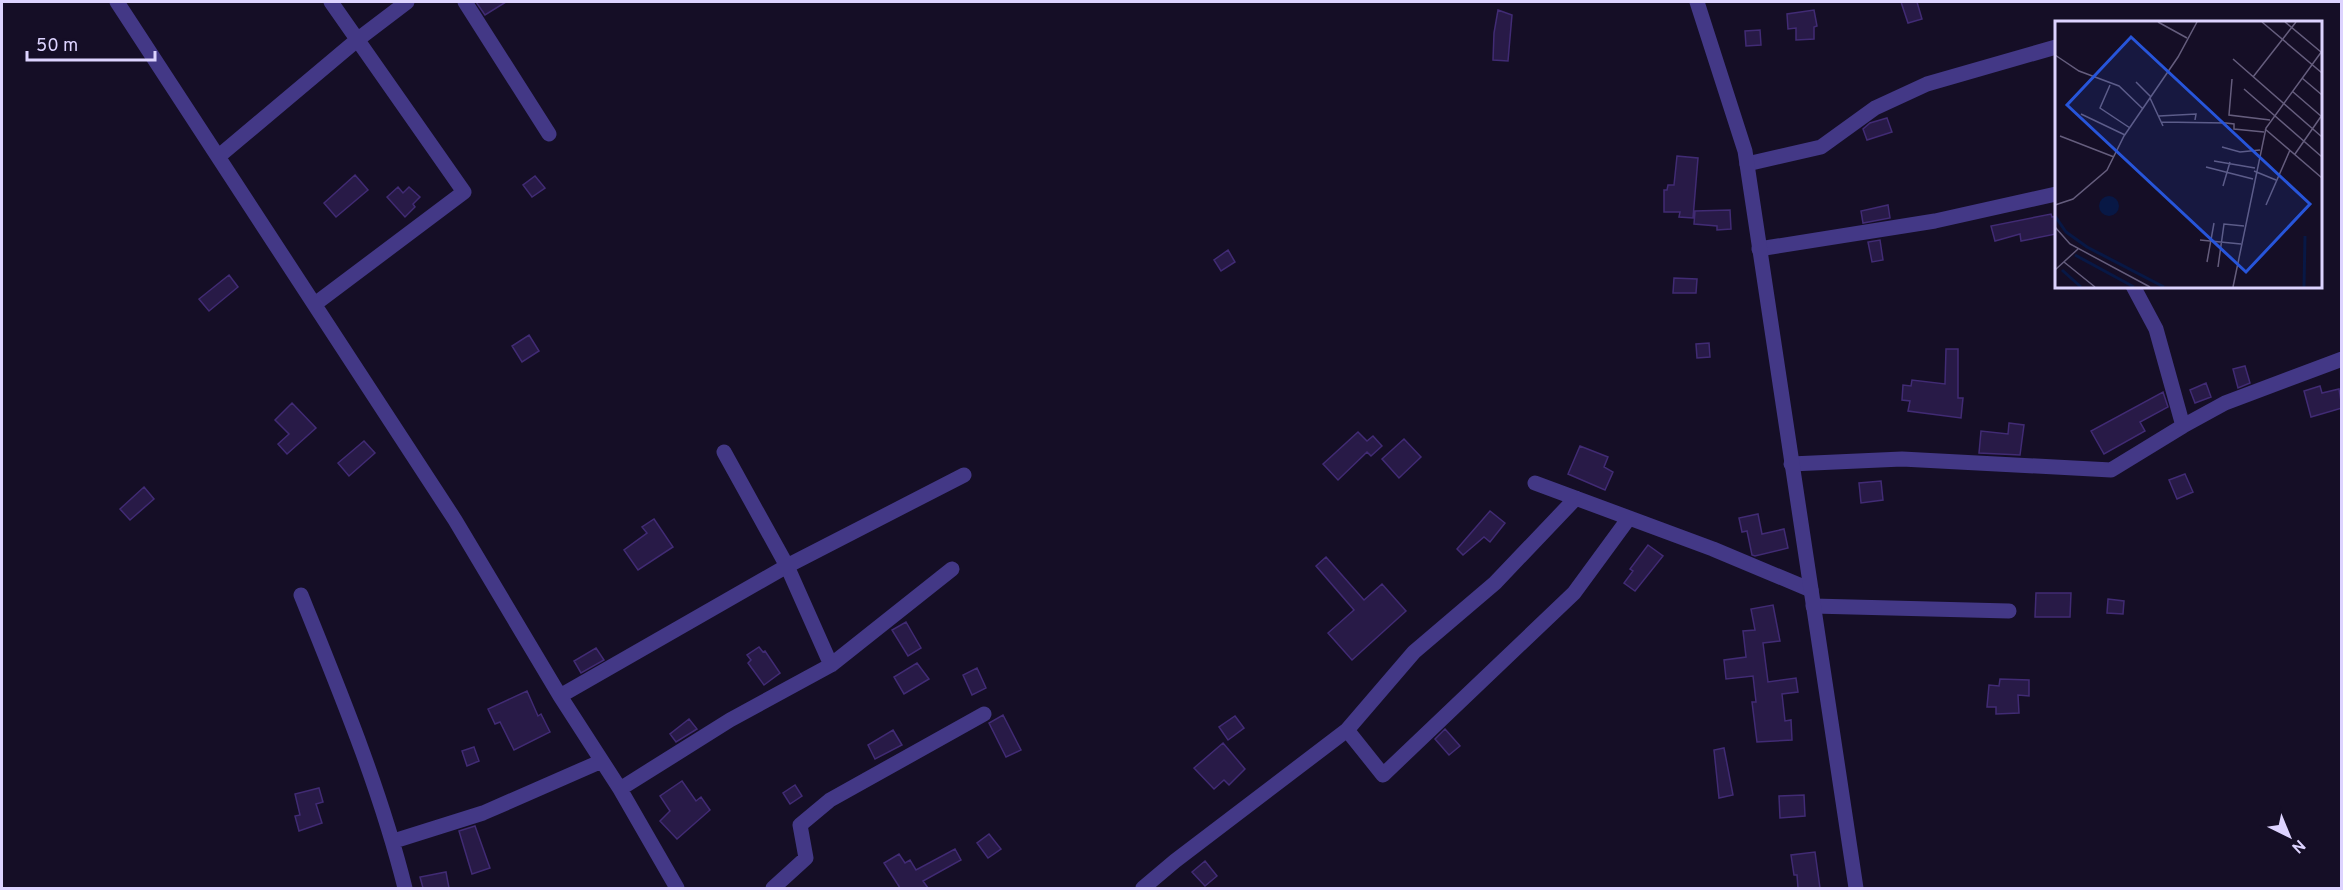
<svg xmlns="http://www.w3.org/2000/svg" width="2343" height="890" font-family="Overpass,sans-serif">
  <style>
    .building { fill: #281a47; stroke: #412b74; stroke-width: 1.5 }
    .lines { fill: none; stroke-linecap: round; stroke-linejoin: round }
    .minor { stroke: #433886; stroke-width: 15 }
    .tertiary { stroke: #433886; stroke-width: 15 }
    .inset-river { fill: none; stroke: #081845; stroke-width: 3 }
    .inset-road { fill: none; stroke: #655d7d; stroke-width: 1.5 }
    .view { fill: #2755da; fill-opacity: 0.15; stroke: #2755da; stroke-width: 3 }
    .inset-edge { fill: none; stroke: #ddd3ff; stroke-width: 3 }
  </style>
  <rect width="100%" height="100%" fill="#150e26"/>
  <!-- building -->
  <path class="building" d="M476 2H506L485 15Z
    M1901 2H1917L1922 19 1908 23Z
    M1498 10 1512 15 1508 61 1493 60 1494 33Z
    M1814 10 1817 26 1814 27V39L1796 40V28L1788 29 1787 14Z
    M1760 30 1761 45 1746 46 1745 31Z
    M1887 118 1892 132 1867 140 1863 129 1870 123Z
    M1677 156 1698 158 1693 218 1679 217 1680 212H1664V190H1667L1668 185H1674Z
    M355 175 368 190 336 217 324 203Z
    M535 176 545 188 532 197 523 185Z
    M398 187 403 193 409 187 420 197 413 204 415 207 405 217 387 197Z
    M1888 205 1890 218 1863 223 1861 211Z
    M1730 210 1731 229 1717 230V226L1694 224 1695 211Z
    M2051 214 2052 217 2056 216V234L2021 241 2020 234 1995 241 1991 226Z
    M1880 240 1883 260 1872 262 1868 242Z
    M1228 250 1235 262 1221 271 1214 260Z
    M229 275 238 287 209 311 199 299Z
    M1674 278 1697 279 1696 293H1673Z
    M529 335 539 351 522 362 512 346Z
    M1709 343 1710 357 1697 358 1696 344Z
    M1946 349H1958V398H1963L1961 418 1908 411 1910 401 1902 400 1903 385 1911 386 1912 380 1945 384Z
    M2245 366 2250 383 2238 388 2233 369Z
    M2206 383 2211 397 2195 403 2190 390Z
    M2320 386 2322 393 2339 389 2342 408 2311 417 2304 391Z
    M2163 392 2168 407 2140 422 2145 431 2104 454 2091 431Z
    M292 403 316 428 287 454 278 444 289 434 275 420Z
    M2009 423 2024 425 2020 455 1979 453 1981 431 2008 434Z
    M1358 432 1367 441 1373 436 1382 446 1371 456 1367 452 1338 480 1323 464Z
    M1404 439 1421 457 1399 478 1382 459Z
    M364 441 375 453 349 476 338 463Z
    M1580 446 1608 457 1604 467 1613 472 1605 490 1568 474Z
    M2185 474 2193 492 2177 499 2169 480Z
    M1881 481 1883 500 1861 503 1859 483Z
    M144 487 154 499 130 520 120 509Z
    M1490 511 1505 523 1490 542 1484 537 1463 555 1457 549Z
    M1758 514 1762 534 1784 529 1788 548 1755 556 1752 555 1747 531 1742 532 1739 518Z
    M654 519 673 547 638 570 624 550 647 533 642 527Z
    M1648 545 1663 556 1635 591 1624 583 1633 571 1630 569Z
    M1326 557 1364 600 1382 584 1406 611 1352 660 1328 633 1354 610 1316 566Z
    M2036 593H2071L2070 617H2035Z
    M2108 599 2124 601 2123 614 2107 613Z
    M1773 605 1780 641 1763 643 1768 682 1796 678 1798 692 1782 694 1785 721 1791 720 1792 740 1757 742 1752 702H1756L1753 676 1726 679 1724 660 1746 657 1743 631 1755 630 1751 609Z
    M906 622 921 648 908 656 892 630Z
    M759 647 763 652 765 651 780 673 764 685 748 663 751 660 747 655Z
    M596 648 604 660 581 673 574 661Z
    M917 663 929 679 904 694 894 677Z
    M977 668 986 688 972 695 963 675Z
    M2000 679 2029 680V696L2018 695 2019 713 1996 714V707H1987L1989 685 1999 686Z
    M527 691 538 716 541 714 550 732 514 750 500 722 495 724 488 709Z
    M1003 715 1021 750 1006 757 989 723Z
    M1235 716 1244 728 1228 740 1219 727Z
    M689 719 697 729 676 742 670 734Z
    M1445 729 1460 746 1449 755 1435 739Z
    M893 730 902 745 875 759 868 745Z
    M1223 743 1245 769 1229 785 1224 780 1214 789 1194 768Z
    M474 747 479 761 467 766 462 751Z
    M1724 748 1733 795 1719 798 1714 750Z
    M682 781 696 801 701 797 710 810 677 839 660 821 670 811 660 796Z
    M795 785 802 796 790 804 783 793Z
    M319 788 323 802 316 804 322 823 299 831 295 816 300 815 295 794Z
    M1804 795 1805 816 1780 818 1779 796Z
    M475 826 490 868 472 874 459 831Z
    M989 834 1001 849 988 858 977 843Z
    M955 849 961 860 923 881 928 888H900L884 863 899 854 905 863 910 860 916 870Z
    M1815 852 1820 888H1798L1797 875H1794L1791 855Z
    M1205 861 1217 876 1205 886 1192 872Z
    M446 872 449 888H423L420 877Z"/>
  <g class="lines">
    <!-- minor -->
    <path class="minor" d="M117 2 455 520 560 696 620 789 677 888
      M465 2 549 134
      M219 156 357 40 407 2
      M1747 164 1821 147 1875 108 1927 84 2056 47
      M1759 249 1935 221 2056 194
      M2133 286 2156 329 2183 426
      M315 304 464 192 331 2
      M724 452 787 566 831 665
      M1791 464 1902 459 2111 470 2183 426 2225 403 2342 359
      M1535 483 1713 549 1811 590
      M301 595C340 692 380 788 405 888
      M1813 606 2009 611
      M560 696 787 566 964 475
      M1347 730 1383 775 1574 593 1629 518
      M620 789 730 720 831 665 952 569
      M394 841 483 813 602 761
      M773 888 806 858 800 825 830 800 984 714
      M1143 888 1175 861 1347 730 1414 652 1495 583 1576 498"/>
    <!-- tertiary -->
    <path class="tertiary" d="M1697 2 1745 151 1856 888"/>
  </g>
  <!-- overview -->
  <g transform="translate(2055 21)">
    <rect width="267" height="267" fill="#150e26"/>
    <path d="M44 185a10 10 0 1 1 20 0a10 10 0 1 1-20 0Z" fill="#081845"/>
    <path class="inset-river" d="M0 195 11 211 32 226 109 266M20 234 79 266M7 249 26 266M249 266 250 215"/>
    <path class="inset-road" d="M103 1 132 17M207 1 267 52M230 1 266 31M0 34 24 50 64 65 88 88M178 38 267 116M198 56 241 1M247 57 267 74M177 58 174 94 215 99M81 61 96 76M55 64 45 87 75 107M189 68 267 136M237 70 267 96M95 77 108 105M26 93 70 114M104 95 141 93 140 99M106 101 171 102 179 103V108L209 111M210 108 267 157M5 115 59 136M167 126 185 131 205 129M240 133 267 94M159 140 200 147M151 146 198 158M199 150 221 159M168 165 175 141M0 184 18 178 52 149 69 115 123 36 142 1M211 184 235 129M0 206 15 223 95 266M145 219 186 223M9 241 40 266M152 241 159 202M163 246 169 203 189 205M0 249 23 228M178 266 211 107 267 30"/>
    <path class="view" d="M76 16 255 183 191 251 12 84Z"/>
    <rect width="267" height="267" class="inset-edge"/>
  </g>
  <!-- border -->
  <rect width="2343" height="890" fill="none" stroke="#ddd3ff" stroke-width="6"/>
  <!-- north arrow -->
  <g transform="translate(2289 836) rotate(137)" stroke="#150e26" stroke-width="4.5" paint-order="stroke">
  <path d="M0-4.5L10 22L0 15L-10 22Z" fill="#ddd3ff"/>
  <text y="-9" font-size="16" font-weight="bold" text-anchor="middle" fill="#ddd3ff">N</text>
  </g>
  <!-- scale -->
  <path d="M27 51v9h128v-9" fill="none" stroke="#ddd3ff" stroke-width="3"/>
  <text x="36" y="51" font-size="18" fill="#ddd3ff" stroke="#150e26" stroke-width="4.5" paint-order="stroke">50 m</text>
</svg>
